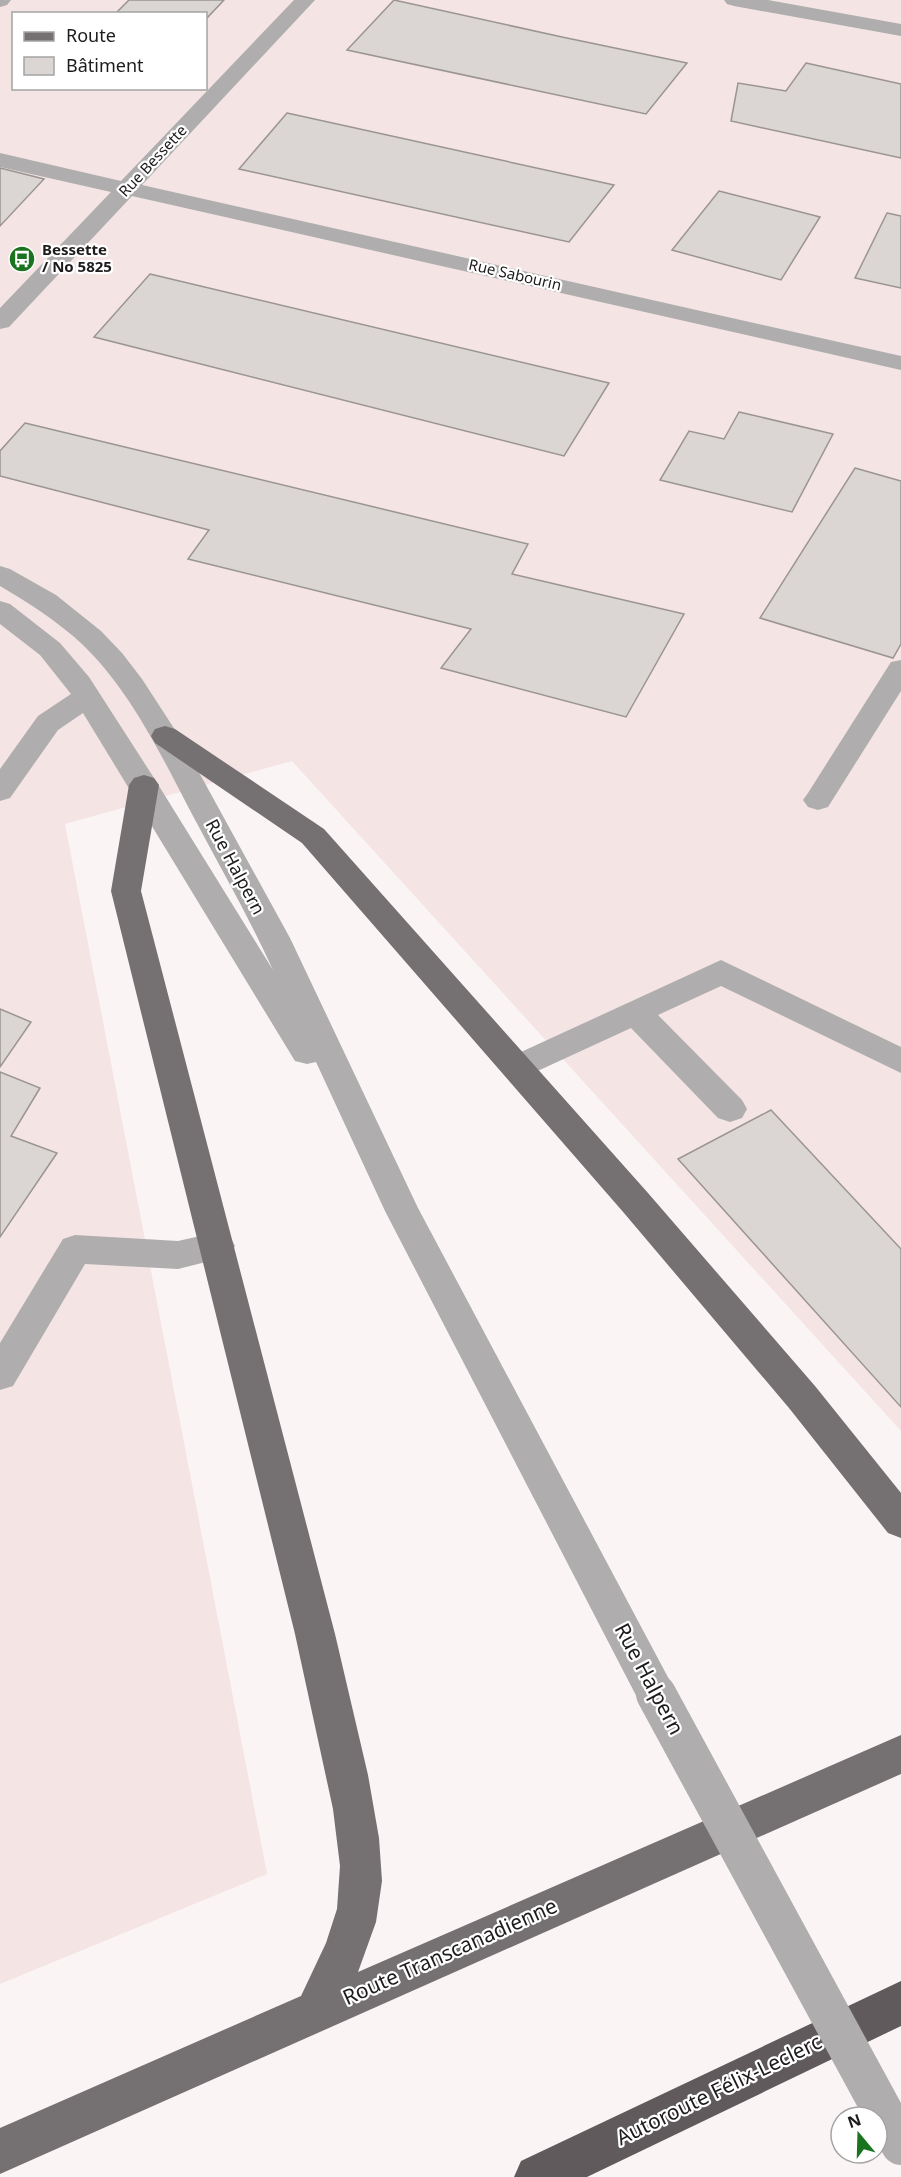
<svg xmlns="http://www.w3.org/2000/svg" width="901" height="2177" font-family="'Noto Sans',sans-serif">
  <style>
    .built { fill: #f4e4e4; fill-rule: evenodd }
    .building { fill: #dbd5d3; stroke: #9a9492; stroke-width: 1.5 }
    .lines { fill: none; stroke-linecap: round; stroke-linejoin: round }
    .minor { fill: #afadae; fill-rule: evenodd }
    .major { fill: #757072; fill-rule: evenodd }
    .highway { fill: #605a5c; fill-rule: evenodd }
    .minor-bridge { stroke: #afadae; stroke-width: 40 }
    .labels { text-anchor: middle; stroke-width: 4.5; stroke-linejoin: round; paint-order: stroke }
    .far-street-label { font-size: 15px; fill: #1d1b1b; stroke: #fff }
    .far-poi-label { font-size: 15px; font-weight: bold; fill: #1d1b1b; stroke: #fff; text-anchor: start }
    .street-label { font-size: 18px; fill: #1d1b1b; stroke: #fff }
    .near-street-label { font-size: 21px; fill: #1d1b1b; stroke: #fff }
  </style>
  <rect width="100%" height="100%" fill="#fbf4f4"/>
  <!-- built -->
  <path class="built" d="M0 0H901V1431L292 761 65 824 267 1874 0 1984ZM14 14H206V88H14Z"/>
  <!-- building -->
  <path class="building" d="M129 0H224L206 19V14H115Z
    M394 0 562 37 687 63 646 114 347 50Z
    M806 63 901 84V158L731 121 738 83 786 91Z
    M287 113 614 185 569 242 239 169Z
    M0 168 44 179 0 226Z
    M719 191 820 217 781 280 672 250Z
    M887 213 901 216V288L855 278Z
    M150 274 609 383 564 456 94 337Z
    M739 412 833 434 792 512 660 480 689 431 724 439Z
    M25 423 528 544 512 574 684 614 626 717 441 668 471 629 188 559 209 530 0 476V451Z
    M855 468 901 481V644L893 658 760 618Z
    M0 1009 31 1022 0 1067Z
    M0 1072 40 1088 11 1136 57 1153 0 1237Z
    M771 1110 901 1249V1407L678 1159Z"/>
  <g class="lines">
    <!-- minor -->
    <path class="minor" d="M0 0H11L7 5 0 7Z
      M294 0H315L142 185 901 356V370L132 196 9 327 0 329V308L111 192 0 167V153L121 181Z
      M724 0H768L901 24V36L734 6 727 4Z
      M0 566 10 569 56 595 101 631 122 653 142 679 179 736 290 938 418 1208 670 1681 676 1694 670 1707 656 1713 642 1707 385 1211 316 1062 307 1064 295 1061 83 713 58 730 10 798 0 801V769L38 716 71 694 40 655 0 624V601L10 604 60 643 89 677 154 778 273 970C249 917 220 867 193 816 162 757 131 691 82 644 57 621 29 603 0 586Z
      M901 660V691L828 807 818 810 808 807 803 800 808 793 891 662Z
      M721 960 901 1047V1073L721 986 658 1015 742 1100 747 1109 742 1118 730 1122 718 1118 631 1028 518 1080 506 1077 502 1068 506 1059Z
      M218 1232 230 1236 235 1246 230 1256 178 1269 85 1264 13 1386 0 1390V1343L63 1239 75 1235 178 1241Z"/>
    <!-- major -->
    <path class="major" d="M165 726 175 729 324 829 648 1193 815 1386 901 1493V1538L888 1533 789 1408 624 1213 302 843 155 743 151 736 155 729Z
      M144 775 154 778 159 785 141 891 335 1634 368 1775 379 1838 382 1881 376 1922 358 1972 901 1735V1774L0 2174V2128L301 1996 326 1943 337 1909 340 1866 333 1809 295 1634 111 891 129 785 134 778Z"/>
    <!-- highway -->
    <path class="highway" d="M901 1981V2026L587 2177H514L521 2161Z"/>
    <!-- minor-bridge -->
    <path class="minor-bridge" d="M656 1694 901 2145"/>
  </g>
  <!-- icons -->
  <defs>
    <symbol id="bus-disc" viewBox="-11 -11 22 22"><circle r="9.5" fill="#19731f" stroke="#fff"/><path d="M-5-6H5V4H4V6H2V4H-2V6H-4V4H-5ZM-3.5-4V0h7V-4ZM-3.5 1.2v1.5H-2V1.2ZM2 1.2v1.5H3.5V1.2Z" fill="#fff"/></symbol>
  </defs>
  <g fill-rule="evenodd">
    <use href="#bus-disc" x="7" y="244" width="30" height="30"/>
  </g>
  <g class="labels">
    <!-- far-street labels -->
    <g class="far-street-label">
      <text transform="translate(153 161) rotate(-47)" y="5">Rue Bessette</text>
      <text transform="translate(515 275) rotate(13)" y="5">Rue Sabourin</text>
    </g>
    <!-- far-poi labels -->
    <g class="far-poi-label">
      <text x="42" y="255">Bessette<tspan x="42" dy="17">/ No 5825</tspan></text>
    </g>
    <!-- street labels -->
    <g class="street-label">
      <text transform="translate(235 867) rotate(62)" y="6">Rue Halpern</text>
    </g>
    <!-- near-street labels -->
    <g class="near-street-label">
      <text transform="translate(649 1679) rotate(62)" y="7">Rue Halpern</text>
      <text transform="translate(450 1952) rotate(-24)" y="7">Route Transcanadienne</text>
      <text transform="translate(719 2090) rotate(-26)" y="7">Autoroute Félix-Leclerc</text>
    </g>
  </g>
  <!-- legend -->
  <rect x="12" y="12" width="195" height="78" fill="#ffffff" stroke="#a5a4a4" stroke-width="1.5"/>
  <rect x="24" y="32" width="30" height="9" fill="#757072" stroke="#a5a4a4" stroke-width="1.5"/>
  <text x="66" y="42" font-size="18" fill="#1d1b1b">Route</text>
  <rect x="24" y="57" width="30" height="18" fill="#dbd5d3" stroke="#a5a4a4" stroke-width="1.5"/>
  <text x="66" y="72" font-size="18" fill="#1d1b1b">Bâtiment</text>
  <!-- north arrow -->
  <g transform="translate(859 2135) rotate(341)"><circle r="28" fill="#ffffff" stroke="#a5a4a4" stroke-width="1.5"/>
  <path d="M0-4.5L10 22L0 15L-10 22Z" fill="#19731f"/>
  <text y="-9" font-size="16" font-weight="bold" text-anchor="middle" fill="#1d1b1b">N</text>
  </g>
</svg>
